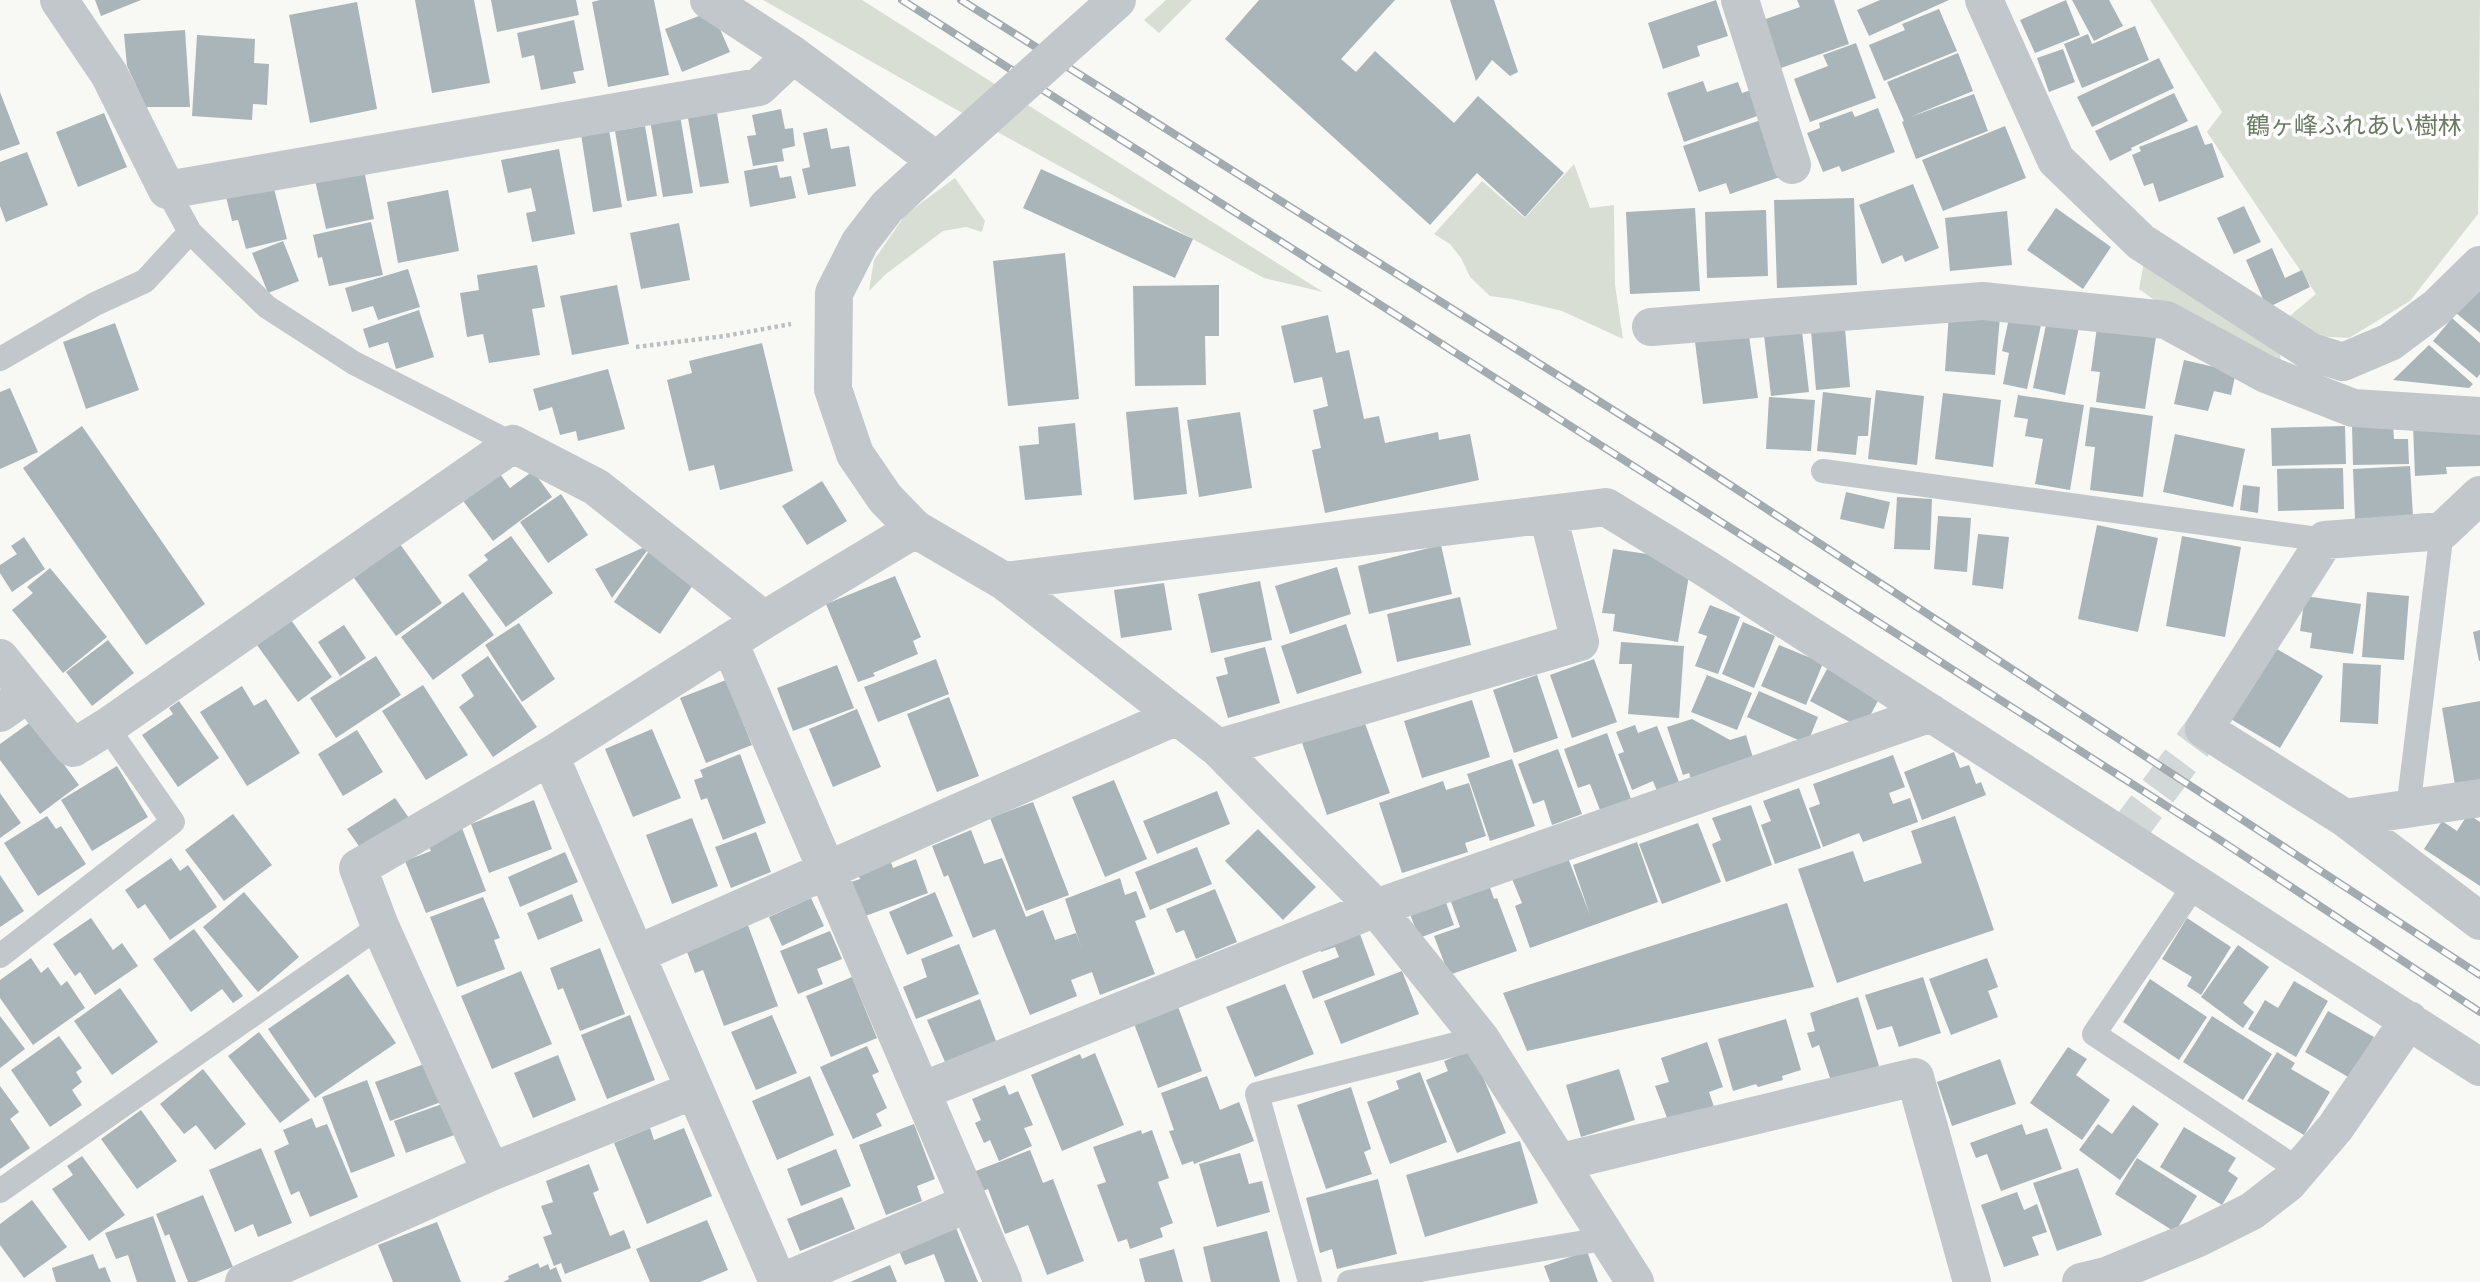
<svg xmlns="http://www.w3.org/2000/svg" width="2480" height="1282" font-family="Lato,'Noto Sans JP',sans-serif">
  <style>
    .green { fill: #d9ded4 }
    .building { fill: #a9b5b9 }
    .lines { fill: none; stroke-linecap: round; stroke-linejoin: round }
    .street-tunnel { stroke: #d2d8d8; stroke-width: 38; stroke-dasharray: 38 19; stroke-linecap: butt }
    .path { stroke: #bbbfc1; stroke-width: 4.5; stroke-dasharray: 3.5 3.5; stroke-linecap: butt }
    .lane { stroke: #c1c7ca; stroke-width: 24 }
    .street { stroke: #c1c7ca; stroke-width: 38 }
    .rail-casing { stroke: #a2abb0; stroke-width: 8 }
    .rail { stroke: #fff; stroke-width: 5; stroke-dasharray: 16; stroke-linecap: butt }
    .street-bridge { stroke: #c1c7ca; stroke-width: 38 }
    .labels { text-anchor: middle; stroke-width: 7; stroke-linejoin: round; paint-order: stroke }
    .park-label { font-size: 24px; fill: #687a61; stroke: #fff }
  </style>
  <rect width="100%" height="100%" fill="#f8f8f5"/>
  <!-- green -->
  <path class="green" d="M763 0H862L1323 292 1264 278 948 105Z
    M1166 0H1192L1159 33 1144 20Z
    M2150 0H2480L2478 214 2410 301 2349 338 2313 336 2284 321 2316 294 2207 132 2222 112Z
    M1574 164 1590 208 1614 205 1615 285 1623 339 1562 311 1512 299 1490 296 1470 277 1461 258 1450 244 1434 234 1482 181 1525 218Z
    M955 178 985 221 982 232 966 227 943 231 886 274 869 291 874 260 906 214Z
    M2145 256 2280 353 2281 365 2153 299 2139 289Z"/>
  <!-- building -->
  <path class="building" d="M95 0H141L101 16Z
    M415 0H474L490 83 432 93Z
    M491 0H576L579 15 497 32Z
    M600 0H654L669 75 608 87 592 2Z
    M1259 0H1395L1341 59 1356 72 1375 51 1454 123 1478 96 1564 173 1525 217 1477 173 1430 225 1225 39Z
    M1450 0H1494L1518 72 1510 76 1492 60 1476 81Z
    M1716 0 1728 36 1697 46 1700 56 1663 69 1648 23Z
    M1797 0H1834L1849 44 1781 68 1763 20 1800 7Z
    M1880 0H1949L1869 36 1857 10Z
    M2066 0 2080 35 2035 53 2020 20Z
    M2072 0H2109L2123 26 2094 41Z
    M357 2 377 109 310 123 289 15Z
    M1939 9 1957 51 1884 81 1869 45 1905 30 1902 24Z
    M712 11 730 52 682 72 665 29Z
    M574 20 584 70 573 72 576 83 541 90 534 55 522 58 517 33Z
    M2135 26 2149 60 2082 88 2064 44 2088 34 2092 44Z
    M185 30 190 107H146L127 66 124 34Z
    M197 35 255 39 254 63 269 64 267 105 253 104 252 120 192 116Z
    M1856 43 1876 98 1810 122 1794 79 1828 66 1823 55Z
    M2063 49 2075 82 2049 92 2037 58Z
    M1958 53 1973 91 1910 117 1974 94 1988 131 1916 159 1902 122 1904 121 1887 82Z
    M2159 58 2174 88 2092 127 2077 97Z
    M1703 81 1707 92 1738 82 1742 93 1751 90 1760 115 1684 142 1667 93Z
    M0 92 20 144 0 151Z
    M2174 93 2188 121 2131 148 2132 150 2110 161 2095 131Z
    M1878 108 1895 152 1842 172 1839 166 1823 172 1807 133 1820 128 1819 123 1852 111 1855 117Z
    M781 109 785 129 793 128 795 146 782 149 784 161 753 166 747 136 756 135 752 115Z
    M104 113 127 167 78 187 56 132Z
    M717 113 729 183 700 187 688 118Z
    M680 115 693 193 663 197 650 120Z
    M1764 119 1783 176 1730 194 1726 183 1699 192 1683 146Z
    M2197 125 2205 145 2212 143 2224 177 2159 202 2153 183 2144 186 2132 155 2141 151 2139 147Z
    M645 126 657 196 627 201 615 131Z
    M2005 126 2026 178 1943 211 1922 160Z
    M827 128 831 149 849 146 856 186 808 195 802 169 810 167 803 133Z
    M609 130 622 207 593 212 581 134Z
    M559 149 575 234 532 242 526 213 536 211 531 188 508 193 501 160Z
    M27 152 48 205 6 222 0 206V162Z
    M777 165 780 178 791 176 796 198 750 207 744 171Z
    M1041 169 1193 239 1175 278 1023 208Z
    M364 170 374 219 326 229 315 180Z
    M1913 184 1939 248 1905 262 1902 255 1882 264 1859 205Z
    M273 185 287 239 246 249 238 220 232 221 226 197Z
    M448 190 459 251 398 263 387 202Z
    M1854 198 1857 285 1777 288 1774 200Z
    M2244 206 2261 242 2234 254 2217 218Z
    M1695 208 1700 291 1630 294 1626 212Z
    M2056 208 2111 247 2083 289 2027 250Z
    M1766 210 1768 276 1707 278 1705 212Z
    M2007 211 2012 265 1950 271 1945 218Z
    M371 222 383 275 329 286 322 257 318 258 313 235Z
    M679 223 690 280 641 289 630 233Z
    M283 241 299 281 268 293 252 253Z
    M2272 248 2285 278 2302 270 2310 287 2267 308 2246 260Z
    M1065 253 1079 399 1008 406 993 261Z
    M537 265 545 307 532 309 540 355 489 363 483 334 467 337 460 293 479 290 477 275Z
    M408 269 420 307 378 320 373 306 352 312 345 288Z
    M617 285 629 344 572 355 560 296Z
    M1219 285V336H1205L1206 385 1135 386 1133 286Z
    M2476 289 2480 292V333L2456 313Z
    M2011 309 2043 316 2027 389 2003 384 2009 353 2002 351Z
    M419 310 434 357 396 369 388 342 369 348 363 329Z
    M1949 313 2000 317 1995 375 1945 371Z
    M1328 315 1336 353 1349 350 1364 419 1379 416 1385 443 1438 432 1439 440 1470 434 1479 480 1325 513 1312 450 1321 448 1313 410 1328 406 1322 377 1294 383 1281 326Z
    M2048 315 2080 322 2065 395 2033 388Z
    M2452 318 2480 343V374L2477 378 2433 341Z
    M115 323 139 390 86 409 63 342Z
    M2097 327 2156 337 2145 409 2096 402 2100 372 2091 371Z
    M1845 329 1850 387 1816 390 1811 331Z
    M1802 331 1809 392 1771 396 1764 335Z
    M1749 336 1758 398 1703 404 1695 342Z
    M762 343 793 471 720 490 714 465 689 471 667 380 692 373 689 361Z
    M2429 345 2473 384 2469 388 2393 380Z
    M2184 360 2236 372 2231 395 2214 391 2208 411 2174 404Z
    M608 369 625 429 578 441 576 431 560 435 552 407 539 411 533 389Z
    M10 388 38 452 0 469V392Z
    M1876 390 1924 396 1917 465 1868 459Z
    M1823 392 1871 398 1868 436H1858L1856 455 1817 451Z
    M1943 393 2001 400 1993 467 1935 459Z
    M2018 395 2084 405 2070 490 2035 484 2043 439 2025 436 2028 419 2014 417Z
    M1769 397 1815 400 1811 451 1766 449Z
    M1178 407 1187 494 1134 500 1126 412Z
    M2090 407 2153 416 2143 497 2090 490 2095 447 2085 446Z
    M1240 412 1252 488 1199 497 1187 420Z
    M1075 423 1082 495 1025 500 1019 446 1039 444 1038 427Z
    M2352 425H2393L2394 439H2408L2409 464 2353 465Z
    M82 426 205 604 146 645 23 468Z
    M2345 426 2346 464 2272 466 2271 428Z
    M2413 426 2480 429V466L2446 467 2447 474 2415 476Z
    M2175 434 2245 449 2233 507 2163 492Z
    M2410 466 2413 516 2355 519 2353 469Z
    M2343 468 2344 509 2278 511 2277 469Z
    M498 471 510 488 533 471 552 497 493 541 461 498Z
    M822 481 847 521 807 545 782 506Z
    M2243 485 2260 487 2258 513 2240 510Z
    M1846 492 1890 502 1884 529 1840 519Z
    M561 494 588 535 548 563 520 522Z
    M1897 497 1932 499 1930 550 1894 549Z
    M1938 516 1971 518 1967 572 1934 569Z
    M2097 525 2158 538 2138 632 2078 619Z
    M1978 534 2009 537 2003 589 1972 585Z
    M511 536 553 593 506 627 468 575 488 560 484 555Z
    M2182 536 2241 547 2225 637 2166 626Z
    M24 537 45 569 12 592 0 573V565L17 554 11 546Z
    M400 544 442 603 396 636 354 578Z
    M1441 545 1452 594 1369 614 1358 566Z
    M647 546 649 548 612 598 595 569Z
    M1613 549 1668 557 1690 569 1678 642 1613 631 1615 614 1602 613Z
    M649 551 695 582 660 634 614 602Z
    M1337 567 1351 614 1290 634 1275 586Z
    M50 568 107 637 63 673 12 610 33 593 27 587Z
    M895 576 921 637 913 641 918 654 873 673 875 676 858 682 826 604Z
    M1260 581 1272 640 1211 653 1198 594Z
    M1164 583 1172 630 1121 638 1114 590Z
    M463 592 494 635 433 680 401 637Z
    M2367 592 2409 596 2404 660 2362 657Z
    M2305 596 2361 604 2353 654 2310 648 2312 633 2300 631Z
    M1460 597 1471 645 1397 662 1387 614Z
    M1710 605 1740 617 1718 674 1695 666 1707 636 1698 633Z
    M291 620 332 677 298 702 257 645Z
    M1743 622 1775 636 1754 688 1722 674Z
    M519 623 555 679 522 702 485 645Z
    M1346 624 1362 673 1297 694 1281 646Z
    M344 625 366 658 340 676 318 642Z
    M2480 630V661H2479L2473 632Z
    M108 640 134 673 92 706 66 672Z
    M1621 642 1684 646 1679 718 1628 714 1632 664H1619Z
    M1779 645 1823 663 1806 705 1761 686Z
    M2272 646 2323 676 2280 748 2229 718Z
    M1265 647 1280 703 1228 718 1216 677 1228 674 1224 658Z
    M376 656 401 695 336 738 310 698Z
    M488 656 537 727 493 757 459 707 474 696 461 675Z
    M936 659 949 694 878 722 864 687Z
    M1594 659 1617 722 1572 738 1550 675Z
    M2343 663 2381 665 2378 724 2340 722Z
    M837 665 854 708 793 731 777 688Z
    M1827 669 1880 697 1863 729 1810 701Z
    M1537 675 1558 738 1514 753 1493 690Z
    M1707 675 1752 693 1737 730 1691 712Z
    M726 680 752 745 706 763 680 698Z
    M423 685 468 755 426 780 382 711Z
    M242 686 254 706 266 699 300 753 247 786 200 712Z
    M1759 691 1818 717 1807 744 1747 717Z
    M949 697 979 776 937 792 907 714Z
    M1472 700 1490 757 1422 778 1404 721Z
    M179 701 219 758 178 787 142 735 173 714 169 708Z
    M2480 701V780L2455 785 2442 708Z
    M857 709 881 767 833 787 809 729Z
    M1362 715 1390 793 1327 815 1300 737Z
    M1692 719 1730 740 1746 735 1754 761 1692 782 1689 773 1683 775 1667 727Z
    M32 721 79 785 40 814 0 760V744Z
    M1635 725 1638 733 1657 726 1679 782 1657 791 1653 781 1632 790 1618 754 1624 752 1616 732Z
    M652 729 681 798 633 817 605 749Z
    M357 730 383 772 343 796 318 754Z
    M1607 733 1631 799 1600 810 1590 784 1578 788 1564 749Z
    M1558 749 1582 814 1552 825 1544 800 1533 804 1518 764Z
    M1954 752 1960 768 1969 765 1976 784 1981 782 1986 795 1922 820 1904 772Z
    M740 754 766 823 723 840 707 798 701 800 694 780 703 777 700 770Z
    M1893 755 1905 787 1889 793 1893 804 1910 798 1918 822 1863 842 1859 833 1823 847 1809 808 1820 804 1813 784Z
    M1512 759 1535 826 1490 841 1467 774Z
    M117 766 148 817 92 851 61 800Z
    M1114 780 1147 859 1105 877 1072 797Z
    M1443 781 1446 790 1469 783 1486 836 1465 843 1468 852 1402 873 1379 803Z
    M1799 788 1821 848 1775 864 1761 825 1771 821 1763 801Z
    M1217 791 1230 824 1157 854 1143 821Z
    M0 793 21 823 0 838Z
    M395 798 409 818 361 849 347 829Z
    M534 800 552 849 489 873 471 824Z
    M1033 802 1069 895 1026 911 990 818Z
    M1751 805 1772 865 1726 882 1712 844 1721 840 1712 818Z
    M233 814 272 865 224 901 185 850Z
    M2468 814 2480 822V886L2424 849 2442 821 2457 831Z
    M47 816 56 829 61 826 86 864 38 896 4 843Z
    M1955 816 1994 930 1837 983 1798 869 1853 851 1864 882 1922 863 1911 831Z
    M692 818 718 886 672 904 646 835Z
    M1698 823 1721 882 1662 904 1639 844Z
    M462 828 486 891 426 913 405 861 431 851 427 842Z
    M1258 829 1316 887 1283 920 1225 861Z
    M971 830 984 864 1002 858 1026 917 1043 910 1055 940 1076 933 1082 950 1065 899 1120 878 1125 895 1136 891 1146 917 1135 921 1155 974 1100 995 1092 972 1071 980 1077 996 1030 1015 995 929 973 938 948 875 944 877 932 846Z
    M756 832 771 872 731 888 715 847Z
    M1637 842 1658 902 1530 948 1515 906 1522 903 1512 879 1568 858 1590 915 1573 865Z
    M1197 847 1212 884 1150 910 1135 872Z
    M565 852 578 882 520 907 508 877Z
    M889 857 893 868 916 859 928 893 857 919 845 884 860 879 856 869Z
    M171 858 180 871 188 865 217 907 170 940 145 904 138 909 125 890Z
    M0 875 24 911 0 927Z
    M1488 882 1494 899 1497 898 1517 951 1449 975 1434 936 1460 927 1449 896Z
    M1215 889 1237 942 1196 959 1184 930 1176 933 1166 909Z
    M244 892 299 957 258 992 203 927Z
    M935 892 953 936 907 955 889 912Z
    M572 894 583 921 538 940 527 913Z
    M483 897 500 938 494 940 505 969 457 987 430 917Z
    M811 898 824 926 782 946 769 917Z
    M1445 900 1454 925 1419 938 1410 914Z
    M1787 903 1814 987 1527 1051 1503 993Z
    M91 918 113 950 122 943 138 966 95 995 80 972 75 976 53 944Z
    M2187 918 2231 947 2201 995 2187 986 2192 977 2162 959Z
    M746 920 778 1006 724 1026 703 970 695 973 684 944Z
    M1357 926 1375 975 1313 999 1302 971 1339 957 1335 947 1321 952 1316 940Z
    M194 929 243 996 233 1003 222 989 191 1012 153 959Z
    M830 931 842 959 817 969 823 984 798 994 780 951Z
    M959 944 979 994 916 1019 903 987 927 977 921 959Z
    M2238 945 2269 967 2243 1003 2254 1012 2243 1028 2201 997Z
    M600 948 625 1014 580 1031 563 988 558 990 550 968Z
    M31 958 41 973 48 967 61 986 67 981 85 1008 33 1045 0 998V980Z
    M1987 958 1998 987 1988 991 1998 1017 1951 1035 1929 979Z
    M521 971 552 1044 492 1069 461 996Z
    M1402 971 1419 1014 1341 1044 1324 1001Z
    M348 974 396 1043 315 1098 268 1029Z
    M852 977 877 1038 831 1057 806 996Z
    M1923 977 1941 1033 1899 1047 1892 1026 1877 1030 1865 995Z
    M2150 979 2207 1017 2179 1060 2123 1022Z
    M2294 981 2328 1001 2296 1057 2248 1029 2265 1000 2278 1008Z
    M1285 984 1314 1054 1255 1077 1226 1007Z
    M120 988 158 1042 112 1075 74 1021Z
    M1858 997 1879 1066 1831 1081 1819 1045 1812 1048 1807 1033 1815 1031 1810 1013Z
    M980 999 996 1041 945 1062 927 1020Z
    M1177 1004 1202 1071 1158 1088 1133 1021Z
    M2328 1011 2374 1037 2350 1078 2305 1052Z
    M630 1015 655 1080 607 1099 581 1035Z
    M772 1015 797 1073 756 1090 731 1032Z
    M0 1016 25 1049 0 1068Z
    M2212 1016 2272 1054 2243 1100 2183 1062Z
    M1786 1019 1801 1070 1782 1076 1783 1080 1758 1087 1756 1084 1733 1091 1718 1039Z
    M259 1032 310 1100 280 1123 228 1056Z
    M59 1036 82 1068 76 1072 82 1082 72 1090 82 1105 50 1127 11 1070Z
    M1707 1042 1723 1087 1709 1092 1714 1107 1669 1123 1655 1086 1669 1082 1661 1058Z
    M867 1046 879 1072 872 1075 887 1108 876 1114 882 1126 853 1139 820 1067Z
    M2068 1047 2087 1059 2076 1075 2110 1100 2082 1140 2030 1103Z
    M1472 1050 1506 1133 1457 1153 1426 1080 1448 1071 1444 1061Z
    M2277 1052 2295 1063 2291 1069 2330 1092 2304 1135 2247 1101Z
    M1095 1053 1124 1125 1062 1151 1031 1075 1080 1054 1082 1059Z
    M558 1055 576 1100 533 1118 514 1073Z
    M2000 1059 2016 1104 1952 1126 1937 1082Z
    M427 1063 441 1102 390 1121 375 1082Z
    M203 1069 246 1124 215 1150 196 1125 184 1134 160 1104Z
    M1619 1069 1635 1120 1581 1137 1566 1085Z
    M1420 1072 1447 1142 1390 1164 1367 1102 1399 1089 1396 1081Z
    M810 1076 834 1135 777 1160 752 1101Z
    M1207 1076 1220 1110 1239 1102 1254 1141 1194 1164 1193 1161 1182 1165 1169 1131 1174 1130 1161 1093Z
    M367 1080 395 1156 351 1173 322 1097Z
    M1005 1085 1009 1095 1018 1091 1033 1125 1024 1128 1032 1146 999 1161 990 1140 984 1143 975 1123 981 1120 972 1099Z
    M0 1086 19 1112 10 1119 30 1148 0 1169Z
    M1351 1087 1371 1149 1364 1152 1372 1174 1326 1189 1297 1105Z
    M445 1103 457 1134 406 1153 394 1121Z
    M2133 1105 2159 1124 2120 1180 2079 1150 2098 1124 2112 1134Z
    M141 1110 177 1161 137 1189 101 1139Z
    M312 1118 316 1128 327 1124 358 1197 310 1217 299 1191 291 1195 274 1151 289 1144 283 1130Z
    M914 1124 935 1179 917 1186 922 1201 886 1215 859 1145Z
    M2022 1124 2026 1135 2047 1128 2062 1169 2001 1191 1987 1154 1976 1158 1970 1143Z
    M2184 1127 2236 1158 2228 1171 2238 1178 2222 1205 2160 1167Z
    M650 1128 654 1140 684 1128 712 1196 647 1224 614 1143Z
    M1141 1130 1142 1134 1152 1130 1169 1178 1158 1182 1173 1223 1160 1228 1163 1237 1130 1249 1127 1239 1118 1242 1097 1185 1106 1182 1093 1147Z
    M1520 1141 1538 1203 1425 1237 1406 1175Z
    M261 1148 292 1223 258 1237 253 1224 235 1232 209 1170Z
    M836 1149 851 1186 801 1206 787 1169Z
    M1030 1150 1043 1183 1053 1179 1084 1261 1047 1275 1028 1225 1005 1234 988 1189 976 1194 968 1174Z
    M1240 1153 1249 1184 1262 1181 1270 1212 1217 1227 1199 1164Z
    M82 1156 125 1215 89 1241 52 1189 73 1175 67 1166Z
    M2137 1158 2197 1196 2175 1232 2115 1194Z
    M589 1164 599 1190 593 1193 610 1236 624 1230 631 1248 565 1274 561 1263 554 1266 543 1237 552 1234 541 1206 553 1202 546 1181Z
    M2078 1168 2102 1235 2057 1251 2033 1183Z
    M1378 1179 1397 1254 1337 1269 1332 1249 1320 1253 1306 1198Z
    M2017 1192 2024 1210 2037 1204 2047 1232 2032 1237 2039 1255 2004 1267 1981 1205Z
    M203 1195 233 1267 196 1282H188L169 1234 165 1236 156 1214Z
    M842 1197 855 1229 800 1251 787 1219Z
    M32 1200 67 1247 24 1278 0 1245V1224Z
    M153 1216 176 1282H137L128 1255 116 1259 105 1233Z
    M707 1220 728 1270 700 1282H650L636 1249Z
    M437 1222 461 1282H393L378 1245Z
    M956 1228 978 1282H945L934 1254 905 1265 899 1251Z
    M1267 1231 1280 1282H1211L1203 1247Z
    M1174 1249 1183 1282H1145L1139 1259Z
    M1587 1251 1598 1282H1550L1544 1266Z
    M93 1254 99 1269 105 1267 111 1282H56L52 1268Z
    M538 1263 540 1268 548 1264 550 1270 556 1267 562 1282H503L509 1279 508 1276Z
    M890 1265 897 1282H850Z"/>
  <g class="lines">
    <!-- street-tunnel -->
    <path class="street-tunnel" d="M2124 837 2204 729"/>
    <!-- path -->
    <path class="path" d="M636 347 725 336 791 324"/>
    <!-- lane -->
    <path class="lane" d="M167 190 190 232 267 307 354 363 513 444
      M0 359 95 304 145 281 190 232
      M1823 471 2325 540
      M2408 809 2442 531
      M2196 883 2094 1034 2299 1170
      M0 956 173 822 107 727
      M0 1191 380 926
      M1310 1282 1257 1094 1480 1038
      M1349 1282 1609 1238"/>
    <!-- street -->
    <path class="street" d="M59 0 109 74 167 190 759 87 793 55
      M709 0 793 55 937 161 887 207 860 242 834 293 833 389 855 454 885 498 915 529 1004 581 1218 748 1376 908 1480 1038 1635 1282
      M1740 0 1792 165
      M1984 0 2056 160 2141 242 2311 352 2343 362 2390 342 2437 307 2480 265
      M1651 327 1983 301 2166 320 2266 374 2353 408 2480 416
      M2480 495 2442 531 2325 540 2204 729 2345 818 2480 798
      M1004 581 1606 507 1707 569 2480 1067
      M729 642 1003 1282
      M0 658 73 748 107 727 513 444 596 487 764 620
      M0 713 27 694
      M1218 748 1580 642 1548 515
      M550 756 778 1282
      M2345 818 2480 921
      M637 954 1177 716
      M922 1091 1376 908 1931 713
      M1561 1162 1915 1077 1972 1282
      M491 1172 380 926 358 868 550 756 764 620 915 529
      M244 1282 491 1172 694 1090
      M782 1282 969 1203
      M2081 1282 2106 1276 2196 1239 2252 1211 2288 1183 2335 1128 2409 1020"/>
    <defs>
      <path id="rail" d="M902 0 2217 838 2480 1012
        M961 0 1675 449 2480 975"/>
    </defs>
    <!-- rail casing -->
    <use href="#rail" class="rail-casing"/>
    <!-- rail -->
    <use href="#rail" class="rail"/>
    <!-- street-bridge -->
    <path class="street-bridge" d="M937 161 1117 0"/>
  </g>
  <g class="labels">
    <!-- park labels -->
    <g class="park-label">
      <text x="2354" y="134">鶴ヶ峰ふれあい樹林</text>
    </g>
  </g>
</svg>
